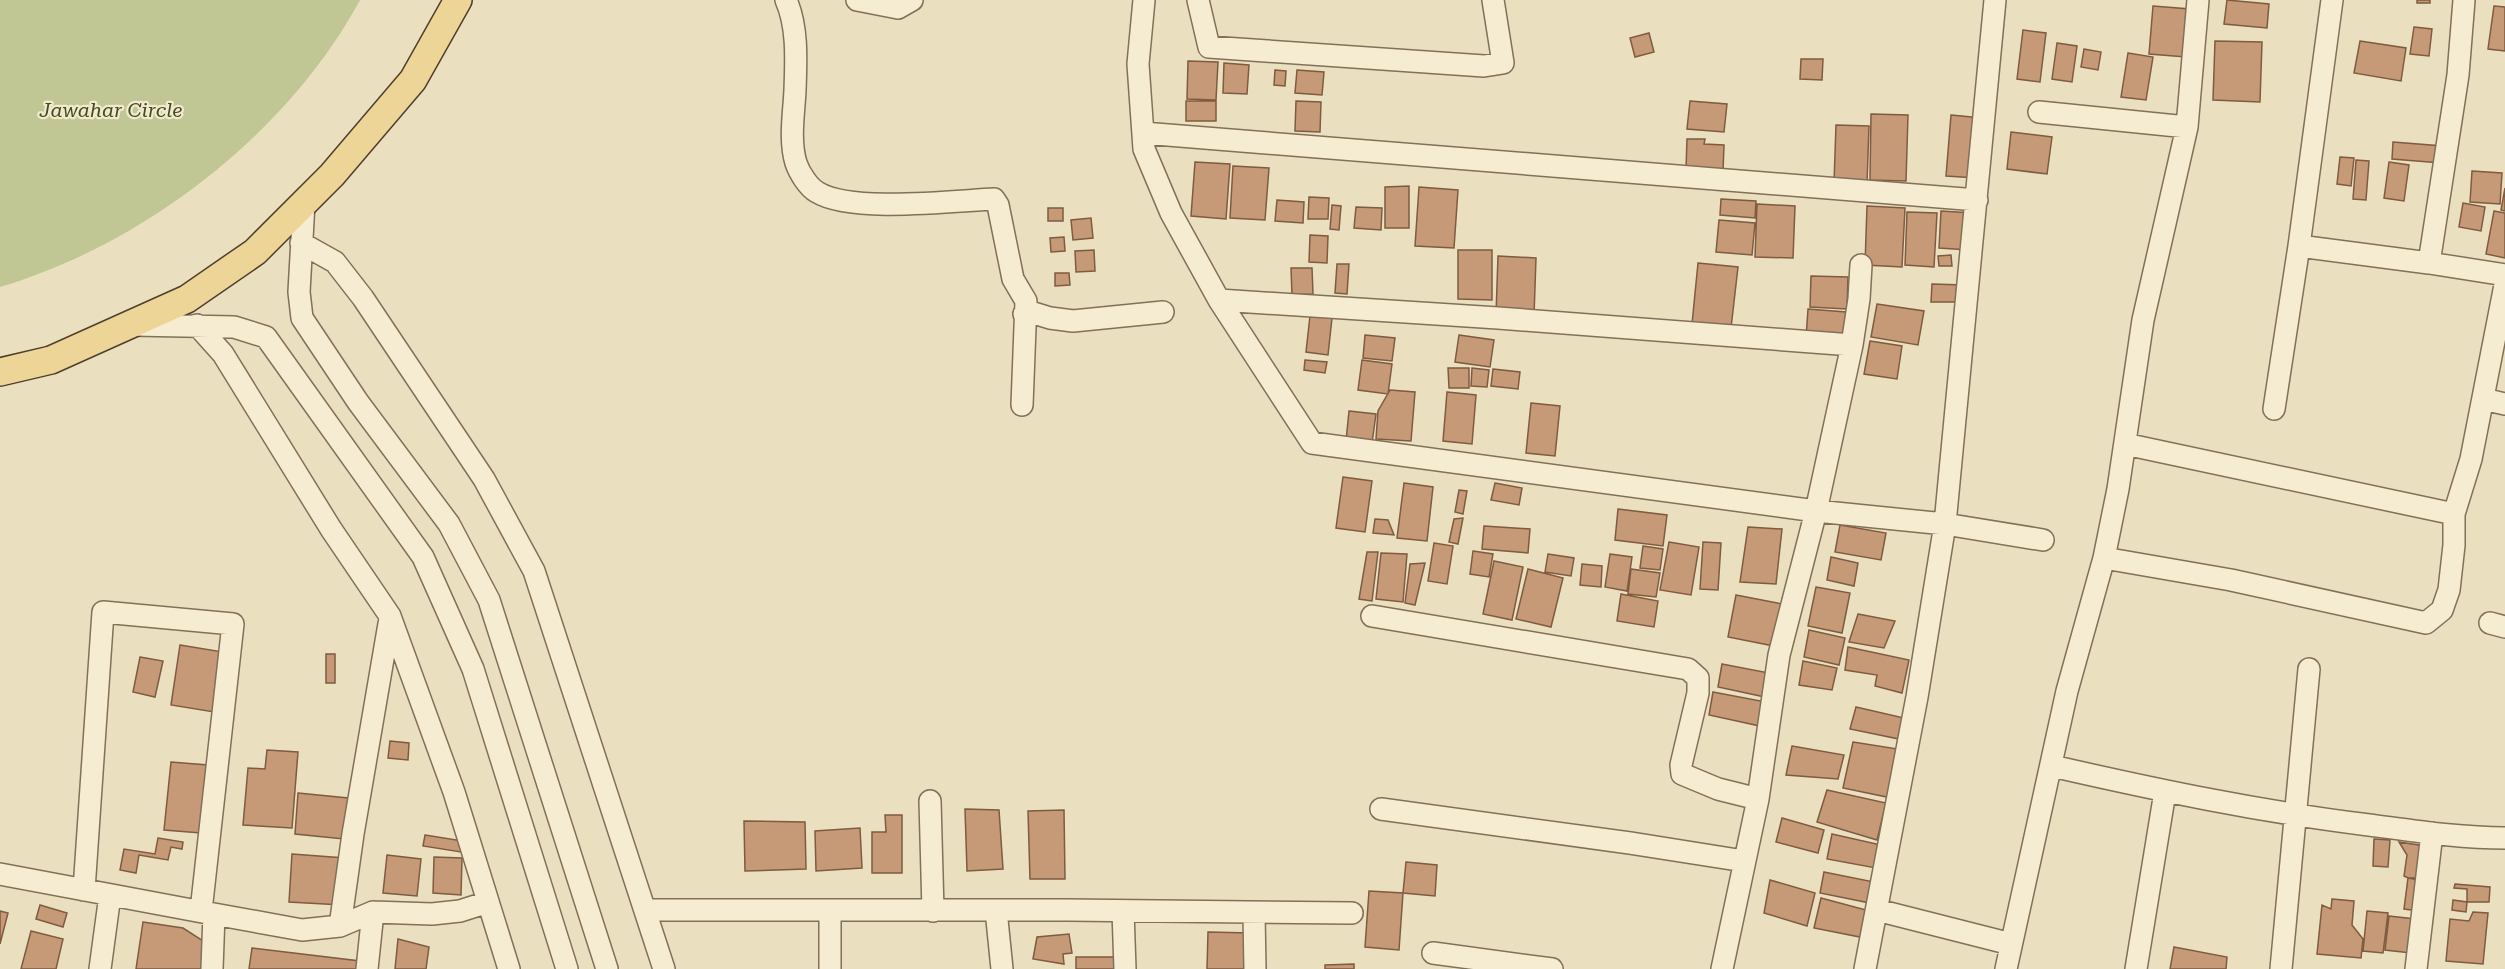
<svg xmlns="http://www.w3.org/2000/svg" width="2505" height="969" font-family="'Roboto Serif',serif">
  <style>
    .green { fill: #c0c794 }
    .building { fill: #c79a77; stroke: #7f5b40; stroke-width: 1.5 }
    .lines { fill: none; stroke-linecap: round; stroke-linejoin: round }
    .minor-casing { stroke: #827058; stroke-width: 24 }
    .major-casing { stroke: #4f3e2d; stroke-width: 30 }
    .minor { stroke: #f6ecd1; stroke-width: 21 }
    .major { stroke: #edd598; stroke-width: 27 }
    .labels { text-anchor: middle; stroke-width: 4.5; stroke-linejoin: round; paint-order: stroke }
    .park-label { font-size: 20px; font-style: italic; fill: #424d24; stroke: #f2e9ce }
  </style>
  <rect width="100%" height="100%" fill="#eadfbf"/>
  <!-- green -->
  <path class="green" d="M0 0H360C288 133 145 244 0 287Z"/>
  <!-- building -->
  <path class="building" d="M2227 0 2269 4 2267 28 2224 24Z
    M2417 0H2430V3H2417Z
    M2153 6 2190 9 2186 57 2149 54Z
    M2494 6 2505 7V51L2488 49Z
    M2414 27 2432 29 2429 56 2410 54Z
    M2023 30 2046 33 2040 82 2017 79Z
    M1649 33 1654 52 1635 57 1630 38Z
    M2215 41 2262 42 2260 102 2213 100Z
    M2360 41 2406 48 2401 81 2354 73Z
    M2057 43 2077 46 2072 82 2052 79Z
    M2084 49 2101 52 2098 70 2081 67Z
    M2128 53 2153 57 2146 100 2121 97Z
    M1801 59H1823L1822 80 1800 79Z
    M1188 61 1218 62 1216 100 1187 99Z
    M1224 63 1249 65 1247 94 1223 93Z
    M1275 70 1286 71 1285 86 1274 85Z
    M1297 70 1324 72 1322 95 1295 93Z
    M1186 101H1216V121H1186Z
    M1296 101 1321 102 1320 132 1295 131Z
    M1690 101 1727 104 1724 132 1687 129Z
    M1871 114 1908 115 1906 181 1870 180Z
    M1951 115 1982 118 1977 178 1946 176Z
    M1836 125 1869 126 1867 184 1834 183Z
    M2011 132 2052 137 2047 174 2007 169Z
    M1687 139H1705L1704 144 1724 145 1723 171 1686 169Z
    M2393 142 2443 146 2441 163 2392 159Z
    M2340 157 2354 158 2351 186 2337 184Z
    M2356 160 2369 161 2366 200 2353 199Z
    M1195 162 1230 164 1226 219 1191 216Z
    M2389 162 2409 165 2404 201 2384 198Z
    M1233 166 1269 168 1265 220 1230 218Z
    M2472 171 2502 173 2500 204 2470 202Z
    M1409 186V228H1385V187Z
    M1419 187 1458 190 1454 248 1415 246Z
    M2505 188V211L2501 210Z
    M1309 197 1329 198 1328 219H1308Z
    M1721 199 1756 201 1755 218 1720 215Z
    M1277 200 1304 202 1303 223 1275 221Z
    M2463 203 2485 207 2481 231 2459 227Z
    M1757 204 1795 206 1793 258 1755 257Z
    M1332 205 1341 206 1339 230 1330 229Z
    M1867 206 1905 208 1902 267 1865 265Z
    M1356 207 1382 208 1381 230 1354 228Z
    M1048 208H1063V221H1048Z
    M1941 211 1972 213 1969 250 1939 248Z
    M2494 211 2505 213V258L2486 254Z
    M1907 212 1937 213 1934 267 1905 265Z
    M1091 218 1093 238 1073 240 1071 220Z
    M1719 220 1755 223 1752 255 1716 252Z
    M1310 235 1328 236 1327 263 1309 262Z
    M1064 237 1065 251 1051 252 1050 238Z
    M1094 250 1095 271 1076 272 1075 251Z
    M1458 250H1492V300L1458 299Z
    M1951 255 1952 266H1939L1938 256Z
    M1498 256 1536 258 1534 316 1496 315Z
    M1698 263 1738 267 1731 328 1692 324Z
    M1337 264H1349L1347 294 1335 293Z
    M1291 268H1312L1313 294 1292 295Z
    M1055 273H1069L1070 285 1055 286Z
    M1811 276 1848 277 1847 309 1810 307Z
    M1932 284 1964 285V302H1931Z
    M1877 304 1924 311 1918 345 1871 337Z
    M1808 309 1846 312 1844 341 1806 338Z
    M1310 316 1332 318 1328 355 1306 352Z
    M1365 335 1395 338 1392 361 1363 358Z
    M1459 335 1494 340 1490 367 1455 362Z
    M1870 341 1902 346 1897 379 1864 374Z
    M1305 360 1327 362 1325 373 1304 370Z
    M1362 360 1392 364 1388 394 1358 390Z
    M1448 368H1469V388H1449Z
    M1472 368 1489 370 1487 387 1471 386Z
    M1493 369 1520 372 1518 389 1491 386Z
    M1390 390 1415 392 1411 441 1376 439 1378 411Z
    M1447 392 1476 395 1472 444 1443 441Z
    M1531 403 1560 406 1555 456 1526 453Z
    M1349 411 1376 414 1372 443 1346 441Z
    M1343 477 1372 481 1365 532 1336 528Z
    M1404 483 1433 487 1427 541 1397 538Z
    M1495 483 1522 488 1519 505 1491 500Z
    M1459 490 1467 491 1463 514 1455 512Z
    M1618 509 1667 515 1663 546 1615 540Z
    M1463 518 1458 544 1449 542 1454 519Z
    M1375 519 1388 520 1394 535 1373 533Z
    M1840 525 1886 533 1881 560 1835 552Z
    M1484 526 1530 529 1528 553 1482 549Z
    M1748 527 1782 529 1776 584 1740 582Z
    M1669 542 1699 547 1691 595 1660 590Z
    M1703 542 1721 543 1718 590 1700 589Z
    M1434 543 1453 546 1447 584 1428 581Z
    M1643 546 1663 549 1660 570 1640 568Z
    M1473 551 1493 554 1489 577 1470 574Z
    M1367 552H1378L1372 601 1359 599Z
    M1381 553 1407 554 1403 602 1376 599Z
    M1548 554 1574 558 1571 576 1545 572Z
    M1610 554 1632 557 1627 591 1605 587Z
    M1831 557 1858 563 1854 586 1827 580Z
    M1494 561 1523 567 1512 620 1483 614Z
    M1425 563 1415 605 1405 603 1410 564Z
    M1582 564 1602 566 1601 587 1580 585Z
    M1528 569 1563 578 1551 627 1516 619Z
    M1631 569 1660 573 1656 597 1628 594Z
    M1816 587 1850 593 1842 633 1808 626Z
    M1621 594 1658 601 1654 627 1617 621Z
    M1736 595 1782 604 1774 646 1728 637Z
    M1858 614 1895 621 1884 648 1849 642Z
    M1809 630 1845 638 1839 665 1804 657Z
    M180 645 223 652 214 712 171 705Z
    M1848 647 1909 660 1902 693 1875 686 1877 675 1845 670Z
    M326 654H335V683H326Z
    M140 657 163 661 155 697 133 692Z
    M1803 661 1837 668 1832 690 1799 685Z
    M1722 664 1769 673 1765 697 1718 687Z
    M1713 692 1766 702 1760 726 1709 715Z
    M1856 707 1904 718 1899 739 1850 729Z
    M390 741 409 743 408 760 388 758Z
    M1853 742 1898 749 1887 797 1843 788Z
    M1792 746 1844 755 1838 779 1786 775Z
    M267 750 298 752 292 828 243 825 248 768 265 769Z
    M171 762 208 765 201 833 164 830Z
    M1827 790 1886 803 1877 840 1817 822Z
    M298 793 348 798 344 839 295 834Z
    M965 809 999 810 1003 869 967 871Z
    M1064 810 1065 879H1030L1028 811Z
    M885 815H902V873H872V832H886Z
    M1782 818 1824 830 1818 853 1776 842Z
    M744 821 805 822 806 869 745 871Z
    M860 828 862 868 816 871 815 831Z
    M1832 834 1881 845 1876 868 1827 859Z
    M425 835 463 841 461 852 423 846Z
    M158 838 183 842 182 849 171 847 168 860 139 855 136 873 120 870 124 849 155 854Z
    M2374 839 2390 840 2388 867 2373 866Z
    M2399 842 2425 846 2421 878H2408L2404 876 2407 855Z
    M292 854 345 858 342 905 289 902Z
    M387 855 421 859 417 896 383 893Z
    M434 857 462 858 461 895 433 893Z
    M1406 862 1437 865 1435 896 1403 893Z
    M1824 872 1874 882 1870 903 1820 893Z
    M2408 878 2424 881 2419 911 2404 909Z
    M1770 880 1815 893 1807 926 1764 913Z
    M2455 884 2490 887 2489 902H2467V889L2454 888Z
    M1369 891 1403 893 1399 950 1365 947Z
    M1821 898 1866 910 1860 937 1814 928Z
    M2332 899 2354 901 2352 925 2363 939 2361 958 2317 954 2322 905 2331 909Z
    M2453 900 2467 902 2466 912 2452 910Z
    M40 905 67 913 63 927 36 919Z
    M0 911 8 913 0 944Z
    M2367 911 2388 913 2383 953 2363 951Z
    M2473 912 2488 913 2483 964 2446 961 2450 919 2469 921Z
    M2389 916 2415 919 2411 953 2385 950Z
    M143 922 183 928 208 944 204 969H136Z
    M31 931 63 939 56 969H21Z
    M1208 932 1250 933 1248 969H1207Z
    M1069 934 1072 953 1063 954 1064 964 1033 959 1037 937Z
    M398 939 429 947 426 969H395Z
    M2174 947 2227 957 2226 969H2170Z
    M252 948 360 961 359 969H249Z
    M1076 957H1121V969H1076Z
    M1354 964V969H1325V965Z"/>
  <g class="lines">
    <defs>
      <path id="minor" d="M786 0C798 27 796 61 795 90 794 113 789 140 796 163 799 172 808 187 817 192 850 213 953 201 994 199L998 205 1013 279 1026 301 1022 405
        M857 0 898 8 912 0
        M1144 0 1138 64 1144 149 1171 213 1219 300 1498 318 1852 345 1816 511 1312 443 1219 300
        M1198 0 1209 47 1484 66 1503 63 1493 0
        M2332 0 2299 246 2429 263 2458 75 2464 0
        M2039 112 2187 127 2198 0
        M2187 127 2143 320 2118 489 2104 558 2231 580 2426 623 2442 610 2449 590 2454 545V514L2471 459 2505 285
        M1143 133 1977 200
        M304 203 299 292 302 318 358 402 449 524 489 600 607 969
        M301 243 335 262 363 298 484 479 534 571 664 969
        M2429 263 2505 275
        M1024 314 1027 311 1050 318 1073 321 1163 312
        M133 325 234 327 266 337 423 557 473 669 567 969
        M197 325 223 354 331 529 390 616 454 792 509 969
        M1852 345 1859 299 1861 265
        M2483 399 2505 404
        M2274 409 2299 246
        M2125 444 2454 514
        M1372 616 1688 669 1698 678V693L1681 765 1682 774 1718 789 1758 799
        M390 618 353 834 340 926 373 912 432 914 460 911 488 902
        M2490 623 2505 627
        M2052 766C2157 790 2262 812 2369 825 2415 831 2459 838 2505 838
        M930 801 933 911
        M1381 809 1630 843 1744 861
        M0 874 213 914
        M84 890 103 612 233 624 201 911
        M645 910H1068L1352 913
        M996 910 1002 969
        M1877 910 2011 944
        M1123 911 1125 969
        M830 912V969
        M1254 914 1255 969
        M1433 953 1552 969
        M100 969 110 895
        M212 969 214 914 302 930 340 926
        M367 969 373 912
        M1722 969 1758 799 1779 655 1816 511 1945 524 1995 0
        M1865 969 1917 697 1945 524 2043 540
        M2006 969 2067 691 2104 558
        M2136 969 2165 792
        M2281 969 2309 669
        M2416 969 2432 833"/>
      <path id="major" d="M0 372 51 360 187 299 255 252 332 175 413 80 458 0"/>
    </defs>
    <!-- minor casing -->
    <use href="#minor" class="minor-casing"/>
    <!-- major casing -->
    <use href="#major" class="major-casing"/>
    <!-- minor -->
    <use href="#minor" class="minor"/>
    <!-- major -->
    <use href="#major" class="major"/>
  </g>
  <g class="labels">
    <!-- park labels -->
    <g class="park-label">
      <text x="111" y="117">Jawahar Circle</text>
    </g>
  </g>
</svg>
